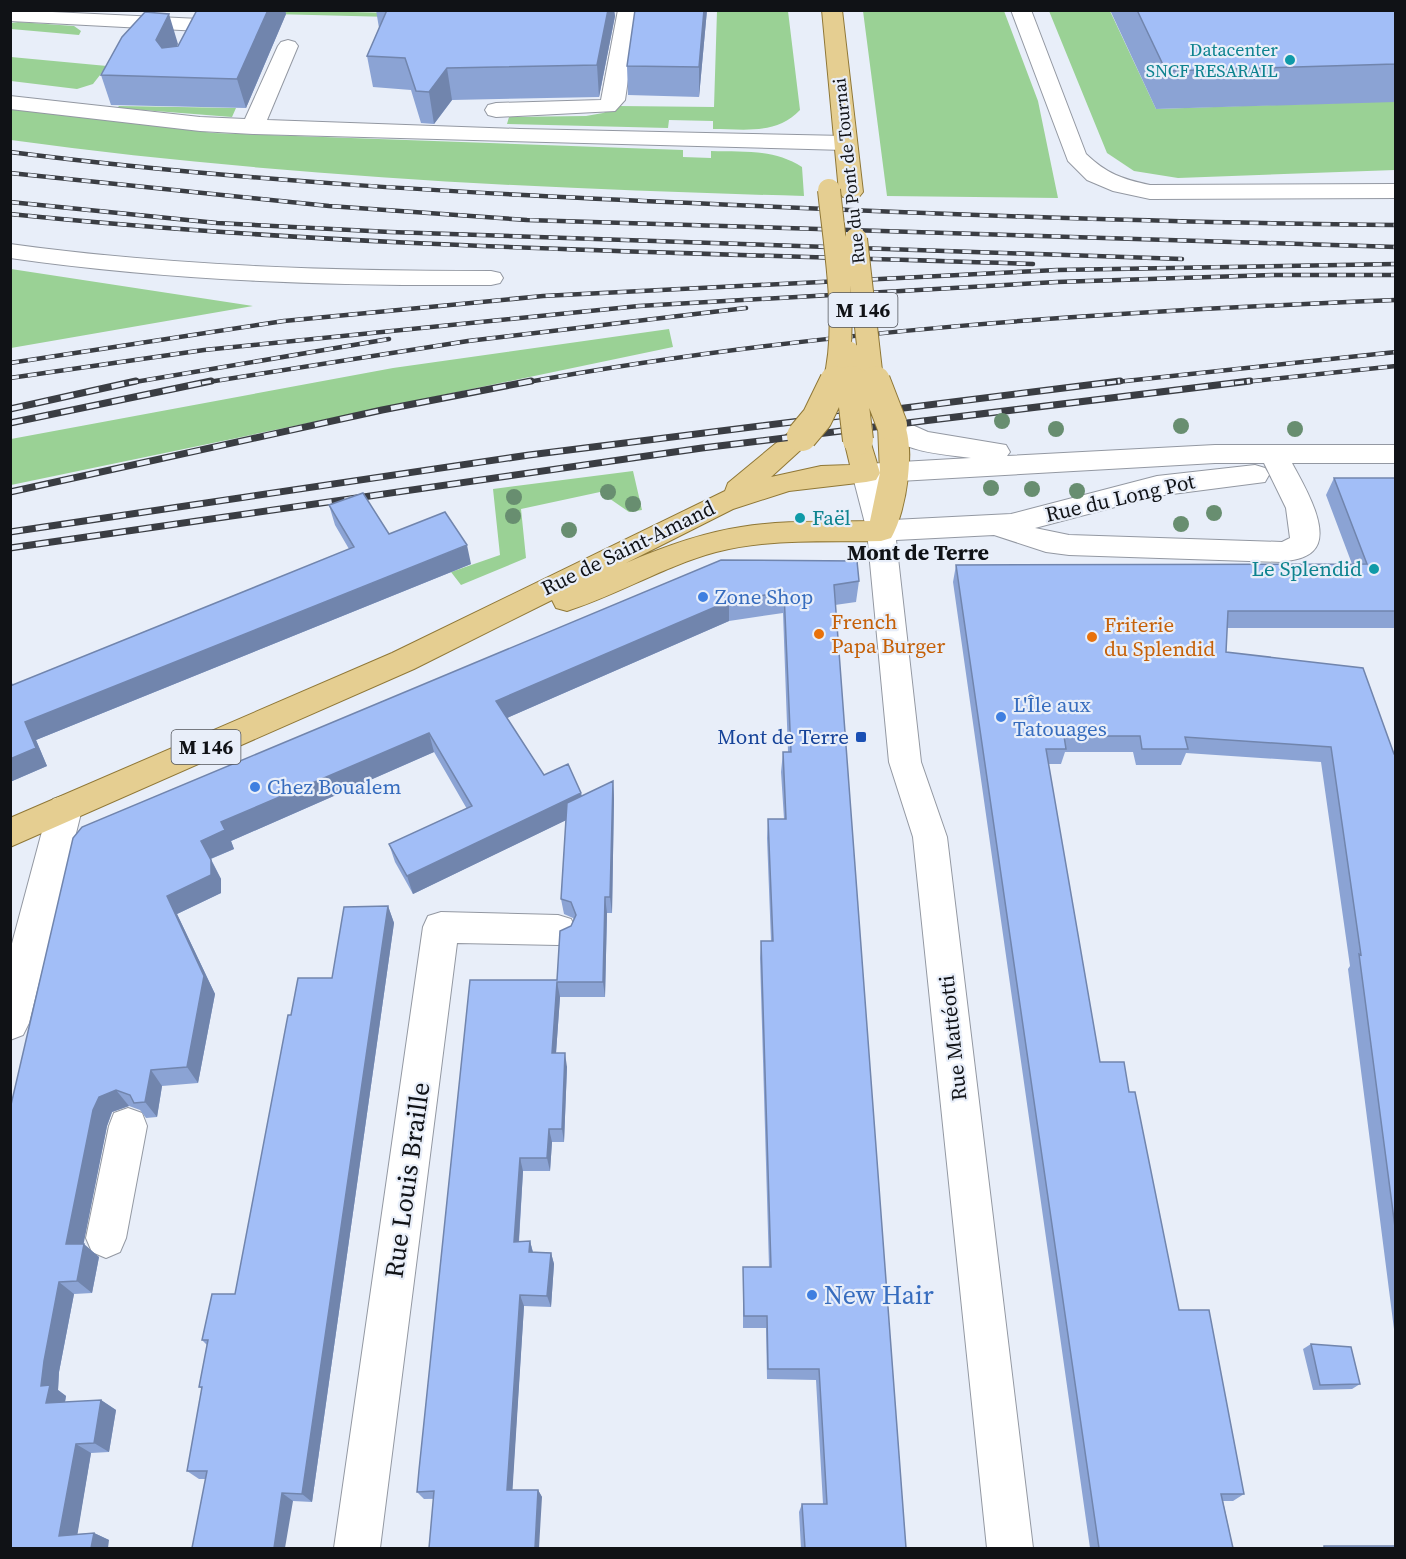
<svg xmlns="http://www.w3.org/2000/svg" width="1406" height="1559" font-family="'Source Serif 4',serif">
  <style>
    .green { fill: #9ad195 }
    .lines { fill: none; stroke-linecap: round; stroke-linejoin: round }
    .minor-casing { stroke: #9398a2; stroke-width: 2 }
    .major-casing { stroke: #8f7736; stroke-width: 2 }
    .minor { fill: #fff; fill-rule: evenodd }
    .major { fill: #e5ce91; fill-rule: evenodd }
    .rail-far1-casing { stroke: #3a3d43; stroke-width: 4.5 }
    .rail-casing { stroke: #3a3d43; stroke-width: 7 }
    .rail-far1 { stroke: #e8eef9; stroke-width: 3; stroke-dasharray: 9; stroke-linecap: butt }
    .rail { stroke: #e8eef9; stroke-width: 4.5; stroke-dasharray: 13; stroke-linecap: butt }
    .major-bridge-far1-casing { stroke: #8f7736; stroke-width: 24; stroke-linecap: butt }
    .major-bridge-casing { stroke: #8f7736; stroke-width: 32; stroke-linecap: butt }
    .major-bridge-far1 { stroke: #e5ce91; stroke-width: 22 }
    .major-bridge { stroke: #e5ce91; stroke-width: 30 }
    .tree { fill: #688e70 }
    .wall { fill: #8ba3d4 }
    .shaded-wall { fill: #7185ad }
    .building { fill: #a2bef7; stroke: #7185ad; stroke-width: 1.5 }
    .culture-dot { fill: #0f9aa8; stroke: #e8eef9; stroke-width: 2 }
    .shop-dot { fill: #3f7fe0; stroke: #e8eef9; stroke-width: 2 }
    .food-dot { fill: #e8710a; stroke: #e8eef9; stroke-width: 2 }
    .transit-dot { fill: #1a4fb4; stroke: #e8eef9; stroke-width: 2 }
    .labels { text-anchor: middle; stroke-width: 4.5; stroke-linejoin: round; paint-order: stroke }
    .far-culture-label { font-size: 18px; fill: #0d838f; stroke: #e8eef9; text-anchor: end }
    .far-street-label { font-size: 18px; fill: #101216; stroke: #e8eef9 }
    .shield { fill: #e8eef9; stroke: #51545a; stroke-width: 1.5 }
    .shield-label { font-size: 20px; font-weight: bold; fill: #101216 }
    .street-label { font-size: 21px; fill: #101216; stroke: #e8eef9 }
    .culture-label { font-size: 21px; fill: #0d838f; stroke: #e8eef9; text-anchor: start }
    .shop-label { font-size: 21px; fill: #366cbe; stroke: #e8eef9; text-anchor: start }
    .food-label { font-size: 21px; fill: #c56008; stroke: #e8eef9; text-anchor: start }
    .transit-label { font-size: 21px; fill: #164399; stroke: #e8eef9; text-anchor: end }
    .neighbourhood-label { font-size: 22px; font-weight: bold; fill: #101216; stroke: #e8eef9 }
    .near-street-label { font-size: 26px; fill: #101216; stroke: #e8eef9 }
    .near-shop-label { font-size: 26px; fill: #366cbe; stroke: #e8eef9; text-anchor: start }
  </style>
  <rect width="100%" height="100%" fill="#e8eef9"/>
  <!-- green -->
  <path class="green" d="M274 10 391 13V17L273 14Z
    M717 11H788L800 110C777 135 744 129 713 129V121L669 120 668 128 507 124 509 117 586 116 603 113 619 106 714 107Z
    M863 11H1004L1038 101 1058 198 887 196Z
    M1049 11H1110L1156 109 1395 101V170L1178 178 1134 171 1107 153Z
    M18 22 74 26 81 31 79 35 11 29V23Z
    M11 57 107 66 93 84 77 89 11 81Z
    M119 106 236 108 232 117 117 108Z
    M11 109 214 133 683 150V157L711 158V151C744 152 774 149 802 167L804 196C539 189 274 176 11 140Z
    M10 269H11L253 306 11 348Z
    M669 329 673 347 11 485V439L393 368Z
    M633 471 642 510 629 512 600 492 521 509 526 558 461 585 451 572 500 555 493 489Z"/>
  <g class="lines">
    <defs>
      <path id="minor" d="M10 10 200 19 207 21 210 25 207 29 200 31 10 21Z
        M618 10H638L625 100 615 111 496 117 488 115 485 110 488 105 496 103 601 100Z
        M1011 10H1031L1086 154C1107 174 1122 179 1150 185L1396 184V198L1150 199 1113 191 1087 180 1068 161Z
        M288 40 295 42 298 46 267 120 520 129 845 136 853 138 856 143 853 148 845 150 253 134 200 131 10 109V96L200 117 245 119 278 46 281 42Z
        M10 244C170 266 330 271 491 271L500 273 503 278 500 283 491 285C330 286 170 281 10 258Z
        M892 416 928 432 1006 445 1010 452 1007 456 1215 445H1396V463H1292C1302 482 1333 532 1313 551 1305 559 1292 560 1282 562L1069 555 1046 552 994 535 896 540 921 762 947 837 1033 1548H987L913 837 889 762 867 531 852 473 856 466 866 464 971 458C942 454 895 452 878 425L882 419ZM1215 463H1264L1286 508 1290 538 1282 542 1069 535 1035 528 1157 496 1265 482 1269 475 1265 468 1255 465 1157 476 1011 514 893 520 882 482Z
        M65 795 77 799 82 809 29 1023 23 1035 10 1040V951L48 809 53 799Z
        M441 912 558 915 571 919 576 930 571 941 558 945 457 943 380 1548H334L423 927 428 916Z
        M128 1108 142 1113 147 1126 126 1238 120 1252 106 1258 92 1252 86 1238 109 1126 114 1113Z"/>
      <path id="major" d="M822 10H842L863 192 859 197H843L839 192Z
        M892 416 902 419C917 444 906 513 891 538L881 541C826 542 770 538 716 552 664 566 618 595 567 611L556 608 552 600 414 669 10 847V818L392 653 725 491 728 483 792 430 802 427 812 430 816 436 771 477 821 466 850 465 844 440 848 434 858 431 868 434 880 473 878 425 882 419ZM880 473 870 521C827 522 783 520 741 527 701 533 663 547 626 563L733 509 789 491 866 482 876 480Z"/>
    </defs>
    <!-- minor casing -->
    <use href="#minor" class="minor-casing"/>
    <!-- major casing -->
    <use href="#major" class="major-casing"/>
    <!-- minor -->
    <use href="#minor" class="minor"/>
    <!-- major -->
    <use href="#major" class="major"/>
    <defs>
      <path id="rail-far1" d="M10 152C236 181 464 193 692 203 926 214 1161 223 1396 225
        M10 173 329 206 527 220 1396 247
        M10 202 217 223 390 232 1182 259
        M10 214C350 249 692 252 1033 264
        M10 363 284 321 543 296 1057 270 1396 264
        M10 378 204 350 639 306 1057 282 1272 275H1396
        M129 383 389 339
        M202 383 468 341 746 308
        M523 383C811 330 1103 312 1396 300
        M1107 383 1396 352
        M1235 383 1396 366"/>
      <path id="rail" d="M10 409 136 381
        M10 423 211 381
        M10 492 382 410 531 381
        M10 532 529 455 1120 381
        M10 548 702 448 1250 381"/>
    </defs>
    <!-- rail-far1 casing -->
    <use href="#rail-far1" class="rail-far1-casing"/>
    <!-- rail casing -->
    <use href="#rail" class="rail-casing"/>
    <!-- rail-far1 -->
    <use href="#rail-far1" class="rail-far1"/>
    <!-- rail -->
    <use href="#rail" class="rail"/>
    <defs>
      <path id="major-bridge-far1" d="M829 190C835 248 849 326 834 383
        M856 239 871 371 876 383
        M848 352 851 383"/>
      <path id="major-bridge" d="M851 381 858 440
        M875 381 892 425
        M802 436 817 418 835 381"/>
    </defs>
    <!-- major-bridge-far1 casing -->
    <use href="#major-bridge-far1" class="major-bridge-far1-casing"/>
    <!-- major-bridge casing -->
    <use href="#major-bridge" class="major-bridge-casing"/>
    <!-- major-bridge-far1 -->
    <use href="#major-bridge-far1" class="major-bridge-far1"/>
    <!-- major-bridge -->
    <use href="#major-bridge" class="major-bridge"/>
  </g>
  <!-- trees -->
  <g class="tree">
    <circle cx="1002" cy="421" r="8"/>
    <circle cx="1181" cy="426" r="8"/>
    <circle cx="1056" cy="429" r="8"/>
    <circle cx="1295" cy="429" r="8"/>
    <circle cx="991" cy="488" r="8"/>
    <circle cx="1032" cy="489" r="8"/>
    <circle cx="1077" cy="491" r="8"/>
    <circle cx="608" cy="492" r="8"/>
    <circle cx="514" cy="497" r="8"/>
    <circle cx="633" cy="504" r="8"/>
    <circle cx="1214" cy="513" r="8"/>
    <circle cx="513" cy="516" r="8"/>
    <circle cx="1181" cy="524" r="8"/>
    <circle cx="569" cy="530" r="8"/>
  </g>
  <!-- wall -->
  <path class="wall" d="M197 10H285L286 14 246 108 111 105 101 75 178 44 176 46H178Z
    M376 10H614L615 16 599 97 452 100 434 124 421 123 411 90 373 87 367 56 379 28Z
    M707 10 699 97 628 95 627 66Z
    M1110 10H1395V102L1156 109Z
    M1334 478H1395V628H1227L1226 652 1395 754V1337L1348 969 1350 966 1321 762 1186 753 1181 765H1136L1133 752H1065L1061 764H1048L1100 1062 1129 1092 1179 1310 1244 1494 1233 1501H1223L1233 1548H1090L953 582 956 565 1352 564 1326 495Z
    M329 505 389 534 471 564 36 740 47 766 10 782V678L13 685 349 549 335 525Z
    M721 560 859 581 856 602 835 605 906 1548H801L799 1512 802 1504H823L816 1380 767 1379 766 1328H743V1267H769L760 958 761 941H771L767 838 768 819H784L781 772 783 752H788L783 613 729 621 507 718 544 775 581 793 582 796 613 781 614 798 612 913H607L605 997H560L556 1053 567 1067 564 1142H552L550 1171H523L519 1242 530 1241 533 1252 551 1253 554 1264 551 1307 524 1306 512 1490H538L542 1497 424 1499 417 1492 557 980 571 926 574 920 573 918 564 914 561 899 566 820 413 894 395 862 389 844 467 809 434 752 231 841 234 849 211 859 221 879V893L177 914 215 994 198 1083 162 1086 157 1117 146 1118 140 1110 129 1106 112 1112 107 1126 83 1244 99 1257 92 1293 74 1294 59 1372 58 1390 66 1396 65 1402 101 1400 116 1410 109 1452 91 1453 77 1534 94 1533 109 1540 10 1548 73 838Z
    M388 906 394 923 312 1502 293 1501 192 1548 206 1479H199L187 1471 202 1389 199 1387 207 1345 202 1340 235 1294 291 1015 332 978Z
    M1311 1344 1360 1384 1352 1389 1313 1390 1303 1349Z"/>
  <!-- shaded-wall -->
  <path class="shaded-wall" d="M268 10H285L286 14 246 108 237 79Z
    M608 10H614L615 16 599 97 597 65Z
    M704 10H707L699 97V67Z
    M169 14 178 44 165 70 156 40Z
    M447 68 452 100 434 124 429 92Z
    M467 545 471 564 36 740 47 766 10 782V759L25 722Z
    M729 601V621L500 721 496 701Z
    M429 733 434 752 231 841 234 849 210 859 201 841 221 822Z
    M613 781 614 798 612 913 610 897Z
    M581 793 583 812 413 894 407 876Z
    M211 860 221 879V893L177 914 215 994 198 1083 187 1067 167 896Z
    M605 897 607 913 605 997 603 982Z
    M388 906 394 923 312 1502 302 1494Z
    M557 982 560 997 555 1067 552 1053Z
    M565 1053 567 1067 564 1142 562 1129Z
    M151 1070 162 1086 157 1117 145 1102Z
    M116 1090 129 1106 112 1112 107 1126 81 1257 66 1244 93 1110 99 1097Z
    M549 1129 552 1142 550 1171 547 1158Z
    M520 1158 523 1171 518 1253 514 1242Z
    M530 1241 533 1253 529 1252Z
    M84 1244 99 1257 92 1293 77 1281Z
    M551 1253 554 1264 551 1307 547 1296Z
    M59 1282 74 1294 59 1372 58 1390 66 1396 63 1413 46 1403 41 1386 44 1361Z
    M520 1295 524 1306 512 1498 507 1490Z
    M101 1400 116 1410 109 1452 94 1443Z
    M76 1444 91 1453 76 1543 59 1536Z
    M538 1490 542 1497 539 1548H535Z
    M282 1493 293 1501 285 1548H274Z
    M94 1533 109 1540 108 1548H91Z"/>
  <!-- building -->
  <path class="building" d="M197 10H268L237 79 101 75 122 37 145 12 169 14 156 40 162 48 178 46Z
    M387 10H608L597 65 447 68 429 92 416 91 405 58 367 56Z
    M635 10H704L699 67 627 66Z
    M1137 10H1395V64L1166 71Z
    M1334 478H1395V611H1228L1226 652 1363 668 1394 754H1395V1227L1359 954 1361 955 1331 747 1185 737 1188 749H1142L1140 736H1064L1066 749H1046L1100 1062H1124L1129 1092H1135L1179 1310H1209L1244 1494H1221L1233 1548H1099L956 565 1367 564Z
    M363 493 389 534 445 512 467 545 25 722 36 748 10 759V686L354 547 329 505Z
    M721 560 857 561 859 581 834 585 906 1548H805L802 1504H827L819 1369H768L767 1316H744L743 1267H771L761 941H773L768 819H786L783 752H791L784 592 729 601 496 701 544 775 568 764 581 793 407 876 389 844 472 806 429 733 221 822 225 830 201 841 211 860V875L167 896 204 976 187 1067 151 1070 145 1102 134 1103 130 1095 116 1090 99 1097 93 1110 66 1244H84L77 1281 59 1282 44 1361 41 1386 50 1385 46 1403 101 1400 94 1443 76 1444 59 1536 94 1533 91 1548H10V1109L73 838 82 827Z
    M613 781 610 897H605L603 982H557L552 1053H565L562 1129H549L547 1158H520L514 1242 530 1241 529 1252 551 1253 547 1296 520 1295 507 1490H538L535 1548H429L434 1491 417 1492 419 1470 470 980H557L560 931 571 926 576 915 571 902 561 899 567 803Z
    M388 906 302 1494 282 1493 274 1548H189H192L207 1471H187L202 1387H199L208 1340H202L212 1294H235L288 1015H291L298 978H332L344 907Z
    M1311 1344 1351 1347 1360 1384 1320 1385Z
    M1324 1546H1395V1548H1324Z"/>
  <!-- markers -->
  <g class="culture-dot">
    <circle cx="1290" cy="60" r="6"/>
    <circle cx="800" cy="518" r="6"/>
    <circle cx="1374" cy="569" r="6"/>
  </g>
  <g class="shop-dot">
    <circle cx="703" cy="597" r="6"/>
    <circle cx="1001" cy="717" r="6"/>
    <circle cx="255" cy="787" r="6"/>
    <circle cx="812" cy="1295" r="6"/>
  </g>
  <g class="food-dot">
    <circle cx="819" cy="634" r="6"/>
    <circle cx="1092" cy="637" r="6"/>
  </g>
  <rect class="transit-dot" x="855" y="731" width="12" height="12" rx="3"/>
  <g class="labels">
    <!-- far-culture labels -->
    <g class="far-culture-label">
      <text x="1278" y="56">Datacenter<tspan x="1278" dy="21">SNCF RESARAIL</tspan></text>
    </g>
    <!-- far-street labels -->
    <g class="far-street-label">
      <text transform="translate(849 171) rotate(-96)" y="6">Rue du Pont de Tournai</text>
    </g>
    <!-- shield labels -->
    <g class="shield">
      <rect x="828.5" y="293" width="69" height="34" rx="4.5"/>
      <rect x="171.5" y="730" width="69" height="34" rx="4.5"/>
    </g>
    <g class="shield-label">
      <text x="863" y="317">M 146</text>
      <text x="206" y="754">M 146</text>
    </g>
    <!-- street labels -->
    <g class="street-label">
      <text transform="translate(1120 498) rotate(-13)" y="7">Rue du Long Pot</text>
      <text transform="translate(628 548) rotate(-26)" y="7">Rue de Saint-Amand</text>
      <text transform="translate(953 1038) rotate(-96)" y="7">Rue Mattéotti</text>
    </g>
    <!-- culture labels -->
    <g class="culture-label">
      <text x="812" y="525">Faël</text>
      <text x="1362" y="576" text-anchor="end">Le Splendid</text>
    </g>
    <!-- shop labels -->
    <g class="shop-label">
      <text x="715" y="604">Zone Shop</text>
      <text x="1013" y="712">L'Île aux<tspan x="1013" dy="24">Tatouages</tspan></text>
      <text x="267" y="794">Chez Boualem</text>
    </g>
    <!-- food labels -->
    <g class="food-label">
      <text x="831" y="629">French<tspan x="831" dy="24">Papa Burger</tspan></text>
      <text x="1104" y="632">Friterie<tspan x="1104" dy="24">du Splendid</tspan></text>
    </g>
    <!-- transit labels -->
    <g class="transit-label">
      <text x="849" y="744">Mont de Terre</text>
    </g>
    <!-- neighbourhood labels -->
    <g class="neighbourhood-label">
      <text x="918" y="560">Mont de Terre</text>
    </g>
    <!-- near-street labels -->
    <g class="near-street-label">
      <text transform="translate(407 1180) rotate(-82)" y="9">Rue Louis Braille</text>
    </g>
    <!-- near-shop labels -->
    <g class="near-shop-label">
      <text x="824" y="1304">New Hair</text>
    </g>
  </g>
  <!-- border -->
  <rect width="1406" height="1559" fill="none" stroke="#101216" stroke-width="24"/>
</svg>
